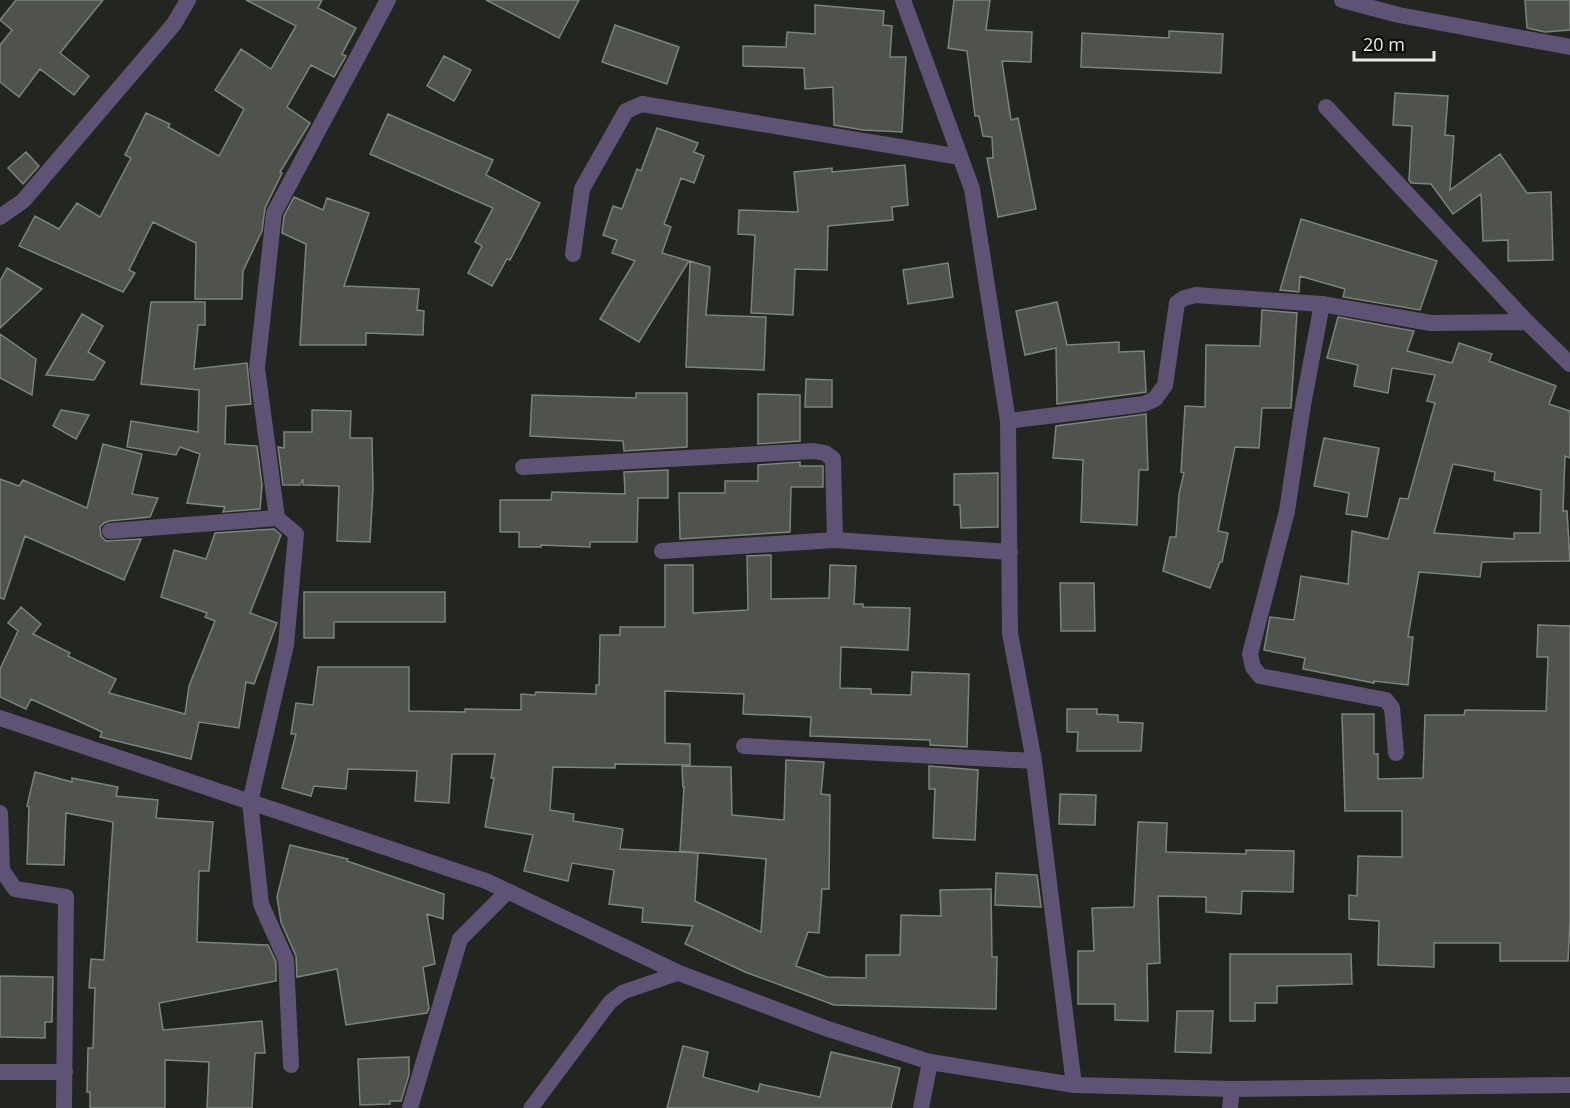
<svg xmlns="http://www.w3.org/2000/svg" width="1570" height="1108" font-family="'Open Sans',sans-serif">
  <style>
    .building { fill: #4f534c; stroke: #7e837c; stroke-width: 1.5; fill-rule: evenodd }
    .lines { fill: none; stroke-linecap: round; stroke-linejoin: round }
    .service { stroke: #5e5374; stroke-width: 15 }
    .minor { stroke: #5e5374; stroke-width: 16 }
    .tertiary { stroke: #5e5374; stroke-width: 16 }
  </style>
  <rect width="100%" height="100%" fill="#222520"/>
  <!-- building -->
  <path class="building" d="M16 0H103L60 53 89 76 74 95 40 69 19 97 0 82V45L12 30 0 20Z
    M246 0H322L318 8 356 28 342 54 346 56 334 77 311 65 287 107 310 123 280 172 282 173 265 208 262 231 243 271 242 299H195L196 243 153 222 129 270 135 273 123 292 19 246 35 216 59 229 77 203 100 217 131 158 125 155 146 113 170 124 168 127 219 156 244 109 215 90 241 49 271 69 296 26Z
    M486 0H579L559 38Z
    M954 0H990L986 30 1032 32 1031 62 1002 61 1011 120 1018 118 1036 209 998 217 987 158H993L992 137 983 136 979 116H975L967 51 948 48Z
    M1525 0H1570V30L1545 32 1527 28Z
    M815 5 884 11 883 25 892 26 890 57H906L902 132 863 130 834 125 833 87 805 89 804 68 743 66V46L786 47 787 32 815 34Z
    M615 25 679 47 667 84 602 62Z
    M1169 31 1223 34 1221 73 1081 67 1082 33 1169 38Z
    M444 56 471 70 454 101 427 86Z
    M1395 93 1448 96 1445 135 1454 136 1450 190 1500 154 1527 193 1551 192 1553 260 1508 261V240L1483 241 1481 194 1453 214 1431 184 1411 183 1409 180 1412 126 1393 125Z
    M388 114 493 160 486 175 540 203 510 260 507 259 492 286 468 273 482 246 475 242 493 208 370 154Z
    M657 128 698 143 694 152 704 156 694 183 681 178 664 224 671 227 662 253 689 261 639 342 600 319 635 261 612 253 617 240 603 235 613 206 622 209 637 169 641 171Z
    M26 152 39 166 23 184 8 168Z
    M905 165 908 205 892 207 893 220 828 226 827 270 795 269 793 315 751 313 755 235 738 234 739 210 798 212 794 172 832 168V172Z
    M294 197 323 210 327 198 369 213 344 286 419 289 417 310 424 311 423 335 366 333V345H300L306 244 282 233 284 216Z
    M1301 219 1437 261 1420 310 1343 297 1345 289 1300 276 1299 292 1280 290Z
    M690 261 710 267 706 315 766 317 764 370 686 367Z
    M948 263 953 297 908 304 903 270Z
    M7 268 42 289 0 328V281Z
    M151 302H205V325H198L194 369 247 363 251 404 226 406 225 444 257 446 262 485 260 509 223 512 225 507 187 503 200 454 180 447 176 455 127 447 131 421 198 432 199 390 141 384Z
    M1057 302 1067 345 1119 342V352L1144 351 1146 392 1057 404 1056 348 1025 355 1016 311Z
    M1262 310 1297 313 1291 408H1262L1259 448 1235 447 1218 531 1228 533 1222 562H1220L1210 588 1163 571 1170 537H1176L1179 494 1184 473 1181 472 1185 406 1205 407 1206 345 1260 346Z
    M82 314 103 326 88 352 105 362 94 380 46 375Z
    M1338 317 1414 331 1407 351 1452 363 1459 343 1492 354 1489 361 1556 386 1549 404 1570 411V458L1565 456 1563 511H1567L1570 561 1482 562 1480 577 1419 572 1408 637H1413L1408 685 1374 681V683L1303 669 1305 658 1264 650 1270 617 1294 620 1301 576 1348 584 1352 531 1388 539 1400 498 1408 499 1435 403 1427 401 1435 375 1392 368 1388 393 1354 386 1358 365 1327 358ZM1453 464 1495 472 1494 480 1541 490 1540 533H1514V539L1434 533Z
    M0 334 36 359 32 395 0 378Z
    M806 379 832 380V407H805Z
    M636 393H687V447L624 451 623 441 530 436 532 395 636 398Z
    M758 394 800 395V441L758 444Z
    M61 410 89 415 76 439 53 426Z
    M312 410 351 411 350 438H372L373 489 370 542 337 541 339 486 303 485V479L300 485H283L278 447 284 448V432H312Z
    M1146 414 1148 470H1139L1137 525 1081 522 1083 460 1053 458 1056 426Z
    M1324 438 1379 448 1367 517 1346 514 1349 493 1314 486Z
    M103 444 142 454 132 494 158 498 150 517 109 521 104 523 100 527 101 536 106 541 141 539 124 580 25 536 4 599 0 598V479L19 486 23 480 87 508Z
    M800 462V466H823V487H791L790 532 680 539 679 493H725V481H758V465Z
    M668 470V498H638L637 542H590V547L541 545V547H519V532H500V500H551L552 492 625 494 624 472Z
    M998 473V527L961 528 960 505H954V474Z
    M274 529 281 535 250 613 277 623 254 684 246 682 239 728 199 722 191 759 100 737 102 732 31 699 26 709 0 697V669L18 631 8 623 21 607 41 624 33 634 70 653 68 656 116 679 109 693 185 714 189 686 215 621 205 617 207 613 161 597 174 550 206 559 215 533Z
    M771 555V599L829 598 830 565 856 566 854 604H863V607L910 608 908 650 841 647 840 688 871 689V694L911 695 912 672 969 674 967 747 930 745V740L810 736 811 717 743 714 744 694 665 691V743L690 744V765L615 764V768L553 767 550 810 574 814 573 821 623 829 620 849 698 853 695 901 761 932 766 859 680 851 684 787H683L682 766 731 767 732 815 784 820 786 760 824 762 821 794 830 795 829 889H822L819 933 808 932 796 966 827 977 866 978V955H900L901 915 941 916 940 890 991 889 992 957H997L996 1009 834 1005 745 972 685 944 693 926 642 922 643 908 609 904 614 870 572 863 568 881 524 871 533 835 485 827 494 778H491L495 754H452L449 803 415 801 417 771 348 769 346 789 314 786 311 796 282 788 296 734H291L296 703 313 705 318 667H409V711L465 712V709L521 710V694L535 695 536 692 596 694V685H599L600 635H620V627H665V565H693V613L748 610 747 556Z
    M1060 583H1094L1095 631H1061Z
    M304 592H445V622H334V638H304Z
    M1538 625 1570 626V921L1568 961H1500V943H1434V967L1378 965 1379 921 1349 919V895L1357 896 1358 856 1402 857V811H1345L1342 714H1374V754H1378V779L1423 778 1425 715H1464L1465 710 1546 711 1548 657H1537Z
    M1067 709H1097V714L1118 715V722L1143 723 1141 751H1077L1078 732H1067Z
    M929 766 978 770 975 840 933 838 935 789H929Z
    M35 772 72 782V778L118 787 116 796 158 800 156 818 213 822 209 871H199L197 942 268 945 276 962V981L159 1003 163 1030 262 1021 265 1053H255L252 1108H207L209 1062 165 1060V1108H90V1092H87L88 1048H93L95 988H89L91 959 104 960 113 822 66 813 64 865 27 864 29 807 27 806Z
    M1060 794 1096 795 1095 825 1059 824Z
    M1138 822 1167 823 1166 852 1246 854V850L1294 851 1293 892 1242 891 1241 914 1206 912V897L1158 896 1160 963 1147 964 1148 1021 1115 1020V1004H1078V951H1094L1092 908 1134 907Z
    M290 845 348 859 347 861 444 894 443 919 427 914 435 964 423 967 429 1008 427 1013 346 1025 337 969 297 977 296 956 281 922 277 897Z
    M996 873 1037 875 1041 907 995 905Z
    M1230 954H1351L1352 984 1277 986V1003H1255V1021H1230Z
    M0 976 53 977 52 1022H45V1038L0 1037Z
    M1177 1011H1213L1211 1053 1175 1052Z
    M683 1046 708 1052 703 1077 758 1092 760 1084 820 1097 831 1052 900 1068 891 1108H667Z
    M409 1057V1075L401 1101H390V1104L360 1105 358 1059Z"/>
  <g class="lines">
    <!-- service -->
    <path class="service" d="M531 1108 610 1002 623 992 679 973"/>
    <!-- minor -->
    <path class="minor" d="M903 0 972 189 1008 421 1010 633 1034 761 1074 1085
      M1342 0 1399 15 1570 47
      M1326 107 1527 322 1570 364
      M0 217 23 201 174 24 188 0
      M573 254 582 189 626 111 642 104 960 157
      M1322 304 1303 405 1287 511 1250 654 1253 667 1260 676 1386 700 1392 708 1396 753
      M1008 421 1144 404 1155 399 1165 385 1177 303 1184 298 1196 295 1322 304 1431 323 1527 322
      M523 467 814 451 825 453 833 459 835 540 1010 552
      M110 531 277 518
      M662 551 835 540
      M744 746 1034 761
      M0 813 2 870 15 889 66 897 64 1108
      M291 1065 286 960 261 904 250 802 286 645 296 534 277 518 257 368 274 213 388 0
      M0 1072H65
      M410 1108 460 939 507 892
      M921 1108 930 1062
      M1230 1108 1232 1089"/>
    <!-- tertiary -->
    <path class="tertiary" d="M0 718 486 881 679 973 825 1028 930 1062 1074 1085 1232 1089 1570 1085"/>
  </g>
  <!-- scale -->
  <path d="M1354 51v9h80v-9" fill="none" stroke="#e8ebe7" stroke-width="3"/>
  <text x="1363" y="51" font-size="18" fill="#e8ebe7" stroke="#0c0e0b" stroke-width="4.5" paint-order="stroke">20 m</text>
</svg>
